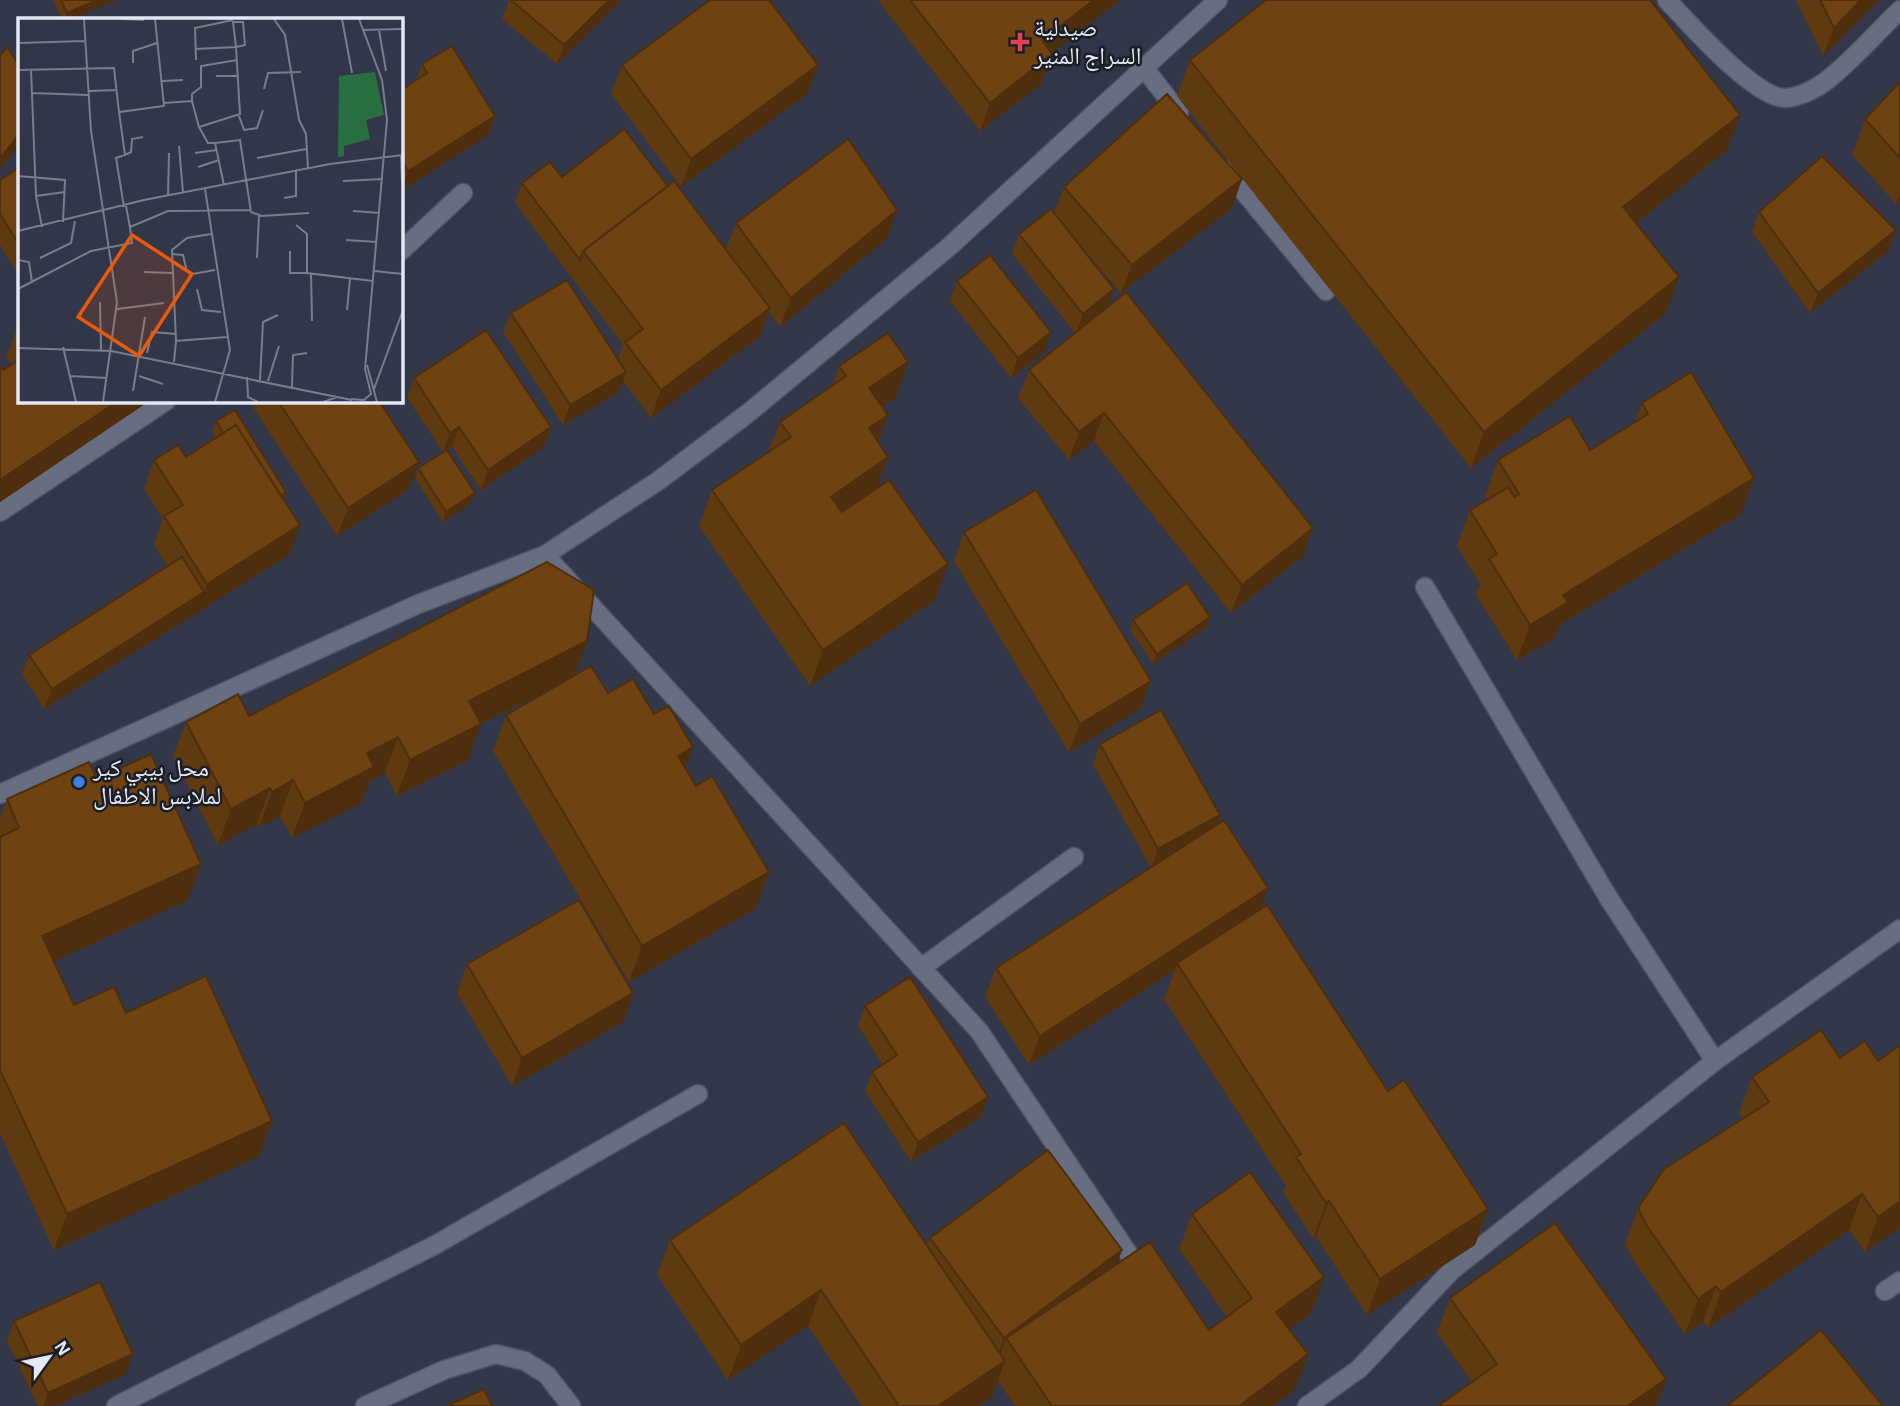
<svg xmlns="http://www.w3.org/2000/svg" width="1900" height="1406" font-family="'Alegreya Sans','Noto Naskh Arabic',sans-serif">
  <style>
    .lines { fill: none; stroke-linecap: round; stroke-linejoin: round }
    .lane-casing { stroke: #4e5262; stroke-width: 21 }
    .street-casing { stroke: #4e5262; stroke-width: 21 }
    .lane { stroke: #686e82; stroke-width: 18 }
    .street { stroke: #686e82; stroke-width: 18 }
    .wall { fill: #5f390f }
    .shaded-wall { fill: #4e2e0d }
    .building { fill: #6f4212; stroke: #4e2e0d; stroke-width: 2 }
    .health-dot { fill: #e0444e; stroke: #1c1e26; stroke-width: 2.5 }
    .shop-dot { fill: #3f7fe0; stroke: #1c1e26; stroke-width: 2.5 }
    .labels { text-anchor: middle; stroke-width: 5; stroke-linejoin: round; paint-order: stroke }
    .poi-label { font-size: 24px; fill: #e5e9f5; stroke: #1c1e26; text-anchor: start }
    .inset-road { fill: none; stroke: #797e8d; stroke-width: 2 }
    .view { fill: #e8590c; fill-opacity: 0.15; stroke: #e8590c; stroke-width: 3.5 }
    .inset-edge { fill: none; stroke: #e5e9f5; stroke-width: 3.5 }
  </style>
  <rect width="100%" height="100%" fill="#313648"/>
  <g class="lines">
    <defs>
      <path id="lane" d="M921 968 1074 857"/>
      <path id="street" d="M1667 0C1689 23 1755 99 1786 98 1799 97 1816 89 1826 81 1851 62 1877 32 1900 10
        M1145 69 1179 113
        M1226 170 1326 291
        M401 251 463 193
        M0 512 166 401
        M545 555 979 1031 1130 1256
        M1425 587 1608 897 1715 1061
        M0 794 416 605 545 555 658 481 747 414 950 246 1218 0
        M1885 1291 1900 1281
        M116 1406 435 1245 698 1094
        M365 1406 444 1370 496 1354 525 1361 547 1375 571 1406
        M1307 1406 1359 1369 1451 1271 1715 1061 1900 929"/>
    </defs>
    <!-- lane casing -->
    <use href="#lane" class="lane-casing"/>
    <!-- street casing -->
    <use href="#street" class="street-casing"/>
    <!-- lane -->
    <use href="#lane" class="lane"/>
    <!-- street -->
    <use href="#street" class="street"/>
  </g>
  <!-- wall -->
  <path class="wall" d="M53 0H116L73 19H62Z
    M509 0H621L557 64 502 19Z
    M880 0H1120L1051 53 1042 83 980 131 879 2Z
    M1796 0H1879L1823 56Z
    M1190 60 1727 150 1636 223 1666 313 1471 468 1177 96Z
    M422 64 495 116 488 135 401 191V90L416 81Z
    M622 65 808 93 681 187 611 94Z
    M1900 82V203L1896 204 1852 155 1865 119Z
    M19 168V276L0 245V180Z
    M562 177 668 186 726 249 736 223 887 238 780 327 769 311 760 336 651 418 623 381 619 392 563 425 503 332 511 313 618 359 623 345 515 203 522 183Z
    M1242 179 1232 208 1121 293 1076 241 1108 306 1303 556 1231 613 1094 441 1069 460 1018 398 1029 370 1075 333 1012 254 1019 234 1054 213 1064 187Z
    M1759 212 1896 230 1889 250 1810 313 1752 232Z
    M957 281 1051 332 1044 352 1011 378 950 301Z
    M19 327V401H149L0 502V366L3 370 12 365 6 357 17 328Z
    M839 366 895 398 882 406 878 442 888 457 877 488 935 600 810 686 699 526 712 490 768 452 780 422 832 386Z
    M414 378 551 427 544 447 481 490 452 447 447 450 471 503 443 522 415 478 418 468 443 452 407 398Z
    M249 401H379L408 490 337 536Z
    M1642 403 1741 514 1559 625 1555 638 1517 660 1476 595 1480 584 1457 546 1470 510 1488 500 1485 496 1498 460 1590 450 1635 422Z
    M216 421 286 492 284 500 290 554 44 709 22 674 29 655 168 567 154 544 163 519 144 488 154 460 186 457 216 438 212 432Z
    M964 532 1140 709 1069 752 954 561Z
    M1210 617 1207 627 1153 664 1130 630 1133 620Z
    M587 641 574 676 608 693 686 768 696 786 769 872 756 908 629 982 493 751 506 715 561 683 481 724 468 760 397 796 385 773 370 781 361 803 292 838 280 816 259 827 257 824 218 845 173 757 186 722 249 716Z
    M1100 744 1220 815 1216 825 1261 909 1388 1091 1488 1209 1475 1245 1367 1315 1316 1237 1313 1239 1283 1192 1286 1186 1164 999 1175 970 1029 1065 985 997 996 968 1151 868 1093 764Z
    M97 779 188 900 54 961 74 1005 126 1013 272 1121 259 1156 54 1250 0 1134V818L7 799Z
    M467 964 633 993 623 1022 512 1086 457 993Z
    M865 1006 981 1117 911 1162 865 1091 872 1072 883 1065 858 1026Z
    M1752 1077 1900 1228 1865 1252 1849 1230 1708 1328 1703 1322 1685 1334 1632 1258 1625 1244 1638 1208 1743 1119 1739 1113Z
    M1192 1214 1324 1277 1311 1313 1289 1329 1295 1389 1273 1406H1015L998 1381 992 1397 978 1406H862L808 1326 728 1380 657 1275 670 1240 927 1245 930 1238 1117 1264 1209 1330 1227 1317 1179 1249Z
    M1450 1298 1666 1379 1656 1406H1438L1472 1382 1437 1333Z
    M14 1321 126 1374 55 1406H38L7 1341Z"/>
  <!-- shaded-wall -->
  <path class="shaded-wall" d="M97 0H116L73 19H65L67 13Z
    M609 0H621L557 64 564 45Z
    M1094 0H1120L1032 68 1042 40Z
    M1861 0H1879L1823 56 1834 28Z
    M1052 54 1042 83 980 131 990 103Z
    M818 65 808 93 681 187 691 159Z
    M1740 115 1727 150 1611 243 1623 207Z
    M495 116 488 135 401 191 408 171Z
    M19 135V146L0 169V158Z
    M1242 179 1232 208 1121 293 1132 265Z
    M1900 194V203L1896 204Z
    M897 210 887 238 780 327 791 298Z
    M1896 230 1889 250 1810 313 1818 293Z
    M1679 277 1666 313 1471 468 1484 432Z
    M1114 289 1107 309 1076 334 1083 314Z
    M770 308 760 336 651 418 661 390Z
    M1051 332 1044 352 1011 378 1018 358Z
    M908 362 895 398 857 424 869 388Z
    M626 372 619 392 563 425 570 405Z
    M118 401H149L0 502V480Z
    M1104 413 1094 441 1069 460 1079 432Z
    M888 415 875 451 869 428Z
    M459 427 452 447 443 452 450 433Z
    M551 427 544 447 481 490 488 470Z
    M888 457 875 493 818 532 831 497Z
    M419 462 408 490 337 536 348 508Z
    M1754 478 1741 514 1559 625 1555 638 1517 660 1530 625 1563 595Z
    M475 493 471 503 443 522 446 512Z
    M300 525 290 554 44 709 52 689 204 592 207 584Z
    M1313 528 1303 556 1231 613 1242 585Z
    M948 564 935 600 810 686 823 650Z
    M1210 617 1207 627 1153 664 1157 654Z
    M587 641 574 677 456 736 469 701Z
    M1151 681 1140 709 1069 752 1080 724Z
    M481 724 468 760 397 796 410 760Z
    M398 737 385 773 370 781 361 803 292 838 305 803 367 753Z
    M693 747 680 783 678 756Z
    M293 780 280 816 259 827 272 792Z
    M270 788 257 824 218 845 231 809Z
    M1220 815 1212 835 1151 869 1158 849Z
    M201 864 188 900 29 972 42 936Z
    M769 872 756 908 629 982 642 946Z
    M1268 888 1258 916 1177 963 1175 970 1029 1065 1040 1036Z
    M633 993 623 1022 512 1086 522 1058Z
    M988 1097 981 1117 911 1162 918 1142Z
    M272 1121 259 1156 54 1250 67 1214Z
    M1862 1194 1849 1230 1708 1328 1721 1292Z
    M1329 1201 1316 1237 1313 1239 1326 1203Z
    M1900 1201V1228L1865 1252 1878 1217Z
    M1488 1209 1475 1245 1367 1315 1380 1279Z
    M1122 1250 1112 1279 1006 1338 997 1364 994 1366 1004 1338Z
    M1324 1277 1311 1313 1263 1348 1276 1312Z
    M1716 1286 1703 1322 1685 1334 1698 1299Z
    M821 1290 808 1326 728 1380 741 1345Z
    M133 1354 126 1374 55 1406H43L48 1393Z
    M1308 1354 1295 1389 1273 1406H1239Z
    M1005 1361 992 1397 978 1406H938Z
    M1666 1379 1656 1406H1627Z"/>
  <!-- building -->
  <path class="building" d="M61 0H97L67 13Z
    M511 0H609L564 45Z
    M710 0H769L818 65 691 159 622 65Z
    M910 0H1094L1042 40 1052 54 990 103Z
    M1266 0H1650L1740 115 1623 207 1679 277 1484 432 1190 60Z
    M1820 0H1861L1834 28Z
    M452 46 495 116 408 171 401 159V90L427 73 422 64Z
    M7 47 19 65V135L0 158V56Z
    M1900 82V158L1865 119Z
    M1167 94 1242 179 1132 265 1064 187Z
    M624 129 668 186 583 251 580 260 522 183 550 162 562 177Z
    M848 139 897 210 791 298 736 223Z
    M1822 156 1896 230 1818 293 1759 212Z
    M19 168V244L0 214V180Z
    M674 181 770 308 661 390 625 342 643 329 583 251Z
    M1051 209 1114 289 1083 314 1019 234Z
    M990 255 1051 332 1018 358 957 281Z
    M567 280 626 372 570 405 511 313Z
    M1126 292 1313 528 1242 585 1104 413 1079 432 1029 370Z
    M486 330 551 427 488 470 459 427 450 433 414 378Z
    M888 333 908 362 869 388 888 415 869 428 888 457 831 497 842 512 889 480 948 564 823 650 712 490 791 437 780 422 846 376 839 366Z
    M19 360V401H118L0 480V366L3 370Z
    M1691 372 1754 478 1563 595 1568 602 1530 625 1489 559 1497 554 1470 510 1509 487 1514 497 1519 494 1498 460 1570 416 1590 450 1648 414 1642 403Z
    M278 401H379L419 462 348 508Z
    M235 410 286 492 281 496 236 425 223 433 216 421Z
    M236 425 300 525 207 584 164 516 183 505 154 460 178 445 186 457Z
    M447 450 475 493 446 512 418 468Z
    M1036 490 1151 681 1080 724 964 532Z
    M182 557 204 592 52 689 29 655Z
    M547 562 594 590 587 641 469 701 481 724 410 760 398 737 367 753 374 767 305 803 293 780 272 792 270 788 231 809 186 722 238 694 249 716Z
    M1187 583 1210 617 1157 654 1133 620Z
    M591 666 608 693 633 679 654 714 669 706 693 747 678 756 696 786 712 776 769 872 642 946 506 715Z
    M1161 710 1220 815 1158 849 1100 744Z
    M151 754 201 864 42 936 74 1005 114 987 126 1013 206 976 272 1121 67 1214 0 1070V837L19 828 7 799 89 762 97 779Z
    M1224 820 1268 888 1040 1036 996 968Z
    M579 900 633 993 522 1058 467 964Z
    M1267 905 1388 1091 1404 1080 1488 1209 1380 1279 1329 1201 1326 1203 1296 1157 1301 1154 1177 963Z
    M910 977 988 1097 918 1142 872 1072 897 1055 865 1006Z
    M1821 1030 1840 1058 1865 1041 1878 1061 1900 1045V1201L1878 1217 1862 1194 1721 1292 1716 1286 1698 1299 1645 1223 1638 1208 1664 1169 1769 1102 1752 1077Z
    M844 1123 1005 1361 938 1406H899L821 1290 741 1345 670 1240Z
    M1048 1150 1122 1250 1004 1338 930 1238Z
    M1250 1172 1324 1277 1276 1312 1308 1354 1239 1406H1052L1006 1338 1150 1242 1209 1330 1252 1298 1192 1214Z
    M1555 1223 1666 1379 1627 1406H1438L1497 1364 1450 1298Z
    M100 1282 133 1354 48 1393 14 1321Z
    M1821 1330 1883 1406H1727Z
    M484 1389 492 1406H447Z"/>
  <!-- markers -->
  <path class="health-dot" d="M1016.5 31.5h7v7h7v7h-7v7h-7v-7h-7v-7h7z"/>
  <circle class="shop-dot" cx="79" cy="782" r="7"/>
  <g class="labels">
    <!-- poi labels -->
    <g class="poi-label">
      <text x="1034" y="36">صيدلية<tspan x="1034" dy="28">السراج المنير</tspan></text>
      <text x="93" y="776">محل بيبي كير<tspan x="93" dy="28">لملابس الاطفال</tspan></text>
    </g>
  </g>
  <!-- overview -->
  <g transform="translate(18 18)">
    <rect width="385" height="385" fill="#313648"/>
    <path d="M357 54 366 97 348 102 352 121 326 128V138L320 139 321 58Z" fill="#2a6f42"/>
    <path class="inset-road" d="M66 1 73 113 99 284 85 384M103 1 126 2M256 1 267 17 281 102 288 116 290 151M324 1 334 55M344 12 385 11M361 12 368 53M0 25 67 23M177 31 218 29 215 4H225L227 27 218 29 222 96 181 109M178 42 177 10 215 2M115 45V33L139 25M0 52 96 50 101 94 146 88 137 1M13 52 18 178 24 209M198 58H220M144 63 165 62M246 71 250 55 283 54M71 73 98 72M14 75 70 77M174 83V76L183 69V48L219 42M146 85 174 83 181 109 190 125H197L206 167M101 94 107 137 113 134 114 121 125 119M221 98 226 112 239 110 245 92M197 125 222 122 233 194 244 198 291 195M161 128 165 175M177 135 199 132M383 137 384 164M239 140 288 131M180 149 201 142M0 158 47 162 45 204M325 163 365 161M187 171 212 332 197 384M18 178 47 174M150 178 151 135M266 180 278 178V153M108 188 112 209 150 193 232 192M106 189 98 140 107 137M335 193 362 195M278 207 289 216V255L355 263M0 213 126 182 312 146 385 137M328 222 359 224M272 233V255H289M153 236 165 237 169 254M22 240 53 225 57 203M239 240 241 197M0 242 11 244 14 264M356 253 385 256M126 254 154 255M293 255 294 303M174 256 197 252M0 271 73 233 114 225 112 209M179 271 184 292 203 294M82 284 83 332M99 291 146 285M329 292 332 261M158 323 154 232 169 220 193 216M45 329 58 384M0 330 93 333 319 379M129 335 134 314 158 316M156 344 158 323 209 319M349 347 359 384M52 358 89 360M121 358 145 366M229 359 230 379 240 384M242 362 245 304 260 297M250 363 261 328M274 369 275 337 289 335M356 371 385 292M115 373 127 299M333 381 346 382 353 376 347 351 369 102 364 62 341 1M305 384 319 379 334 382"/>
    <path class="view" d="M114 217 174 256 121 338 60 299Z"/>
    <rect width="385" height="385" class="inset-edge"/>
  </g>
  <!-- north arrow -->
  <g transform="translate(49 1357) rotate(57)" stroke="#1c1e26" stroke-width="5" paint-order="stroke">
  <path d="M0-5L12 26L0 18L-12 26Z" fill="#e5e9f5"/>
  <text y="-10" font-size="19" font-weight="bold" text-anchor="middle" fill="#e5e9f5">N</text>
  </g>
</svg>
